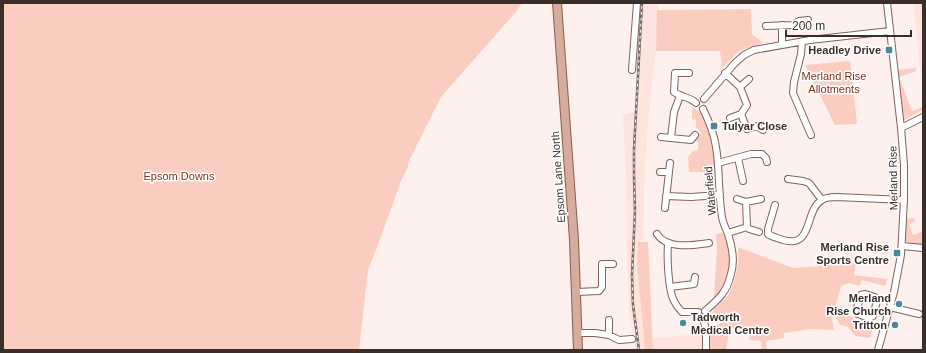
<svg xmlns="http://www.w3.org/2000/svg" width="926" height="353" font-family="Helvetica,sans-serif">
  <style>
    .built { fill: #fee4dc }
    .green { fill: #fbcdc0 }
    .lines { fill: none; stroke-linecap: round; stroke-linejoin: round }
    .minor-casing { stroke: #80635a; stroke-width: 8 }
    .major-casing { stroke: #8f5b4b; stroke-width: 10 }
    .minor { stroke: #fff; stroke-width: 6 }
    .major { stroke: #d7ab9e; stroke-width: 8 }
    .rail-casing { stroke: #746864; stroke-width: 2.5 }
    .rail { stroke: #fff; stroke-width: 1; stroke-dasharray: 3; stroke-linecap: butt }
    .poi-dot { fill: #488a9c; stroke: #fff; stroke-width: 1.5 }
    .labels { text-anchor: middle; stroke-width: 3; stroke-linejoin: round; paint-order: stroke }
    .poi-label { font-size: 11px; font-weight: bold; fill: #3a2e2a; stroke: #fff; text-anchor: end }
    .park-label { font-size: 11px; fill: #843016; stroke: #fff }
    .street-label { font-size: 11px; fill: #3a2e2a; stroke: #fff }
  </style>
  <rect width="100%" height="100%" fill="#fef0ec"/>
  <!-- built -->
  <path class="built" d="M640 3H658L656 51 649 114 645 163 643 239 638 242 637 264 645 350H636L629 309 627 244 626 172 623 115 634 112Z
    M913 3H923V85L922 86Z
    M702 334V350H653L652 338Z"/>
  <!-- green -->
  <path class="green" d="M3 3H522L516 12 441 97 408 163V167L401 181 375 253 368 270 359 350H3Z
    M751 9 752 34 763 43 739 51 722 68 720 51H656L657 10Z
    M850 61 857 123 856 124 835 125 805 65Z
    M916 68V71L899 77 912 111 923 107V110L904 120 903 119 898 70Z
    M692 107 708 118 718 172H689L688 157 693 151 698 150V141H695L696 138 701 133 696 127V120L692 119Z
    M914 218 915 222 909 224 913 235 923 231V244L920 248 902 246 903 219Z
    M722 232C726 237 729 243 730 249 732 262 728 280 721 292 719 294 716 296 714 298L717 248 716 235Z
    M638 242H648L653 350H645L637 264Z
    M738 247 793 268 821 266 836 264 856 263 854 275 887 279 885 286 862 280 860 286 849 283 841 286 835 309 839 314 853 317V323L873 329 870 338 855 336 848 327 840 325 830 307 834 330 811 329 784 333V338L766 341 767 350H762L761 341 749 340 751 333 730 328 726 350H706V330L721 323H729L730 316 721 315V320L718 319 711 322C712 303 720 307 728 295 737 280 739 263 738 247Z"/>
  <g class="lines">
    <defs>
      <path id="minor" d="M782 25V44
        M766 26 793 25 799 21 808 20
        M802 42 801 54 794 82 793 93 811 135
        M632 70 637 3
        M689 73H675L674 92C681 97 690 97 696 103
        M725 73 740 87 747 105 741 114 747 129 757 126 763 130
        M740 87 749 79
        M704 99 735 63 744 55 754 50 810 40 890 31
        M703 109C709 121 714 133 716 147 720 170 718 194 722 217 723 223 726 229 728 234 732 247 735 260 731 274 727 292 719 299 705 311
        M730 118 741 114
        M901 128 923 117
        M661 137 691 140 695 135
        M671 138 674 112 680 96
        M738 158 743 181
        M718 163 751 154H762L766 158 767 162
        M660 172H669
        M788 179 803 181 809 183 822 200
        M666 196 691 197 720 195
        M737 199 746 202
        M775 205 768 229V234C772 237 778 238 783 240 814 249 804 210 822 200 826 197 832 197 837 197L904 200
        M665 208 670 163
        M759 232 749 229 747 227 746 202 761 199
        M728 233 747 227
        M657 234C667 250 694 245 709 243
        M668 244C667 256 668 290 674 301 676 305 679 309 682 312H698
        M902 246 923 248
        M670 287 694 284 695 277
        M576 292 599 291 602 287V264H613
        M865 294 875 297 877 301 873 316 869 318 858 314 856 311 861 295Z
        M890 307 919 314
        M703 318 706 330V350
        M609 320V335L619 340 632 339
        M577 333H595L609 335
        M878 350 894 292 901 255 904 200V165L901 128 887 3"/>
      <path id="major" d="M557 3 574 240 578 350"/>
    </defs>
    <!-- minor casing -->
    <use href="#minor" class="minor-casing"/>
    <!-- major casing -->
    <use href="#major" class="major-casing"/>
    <!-- minor -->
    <use href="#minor" class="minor"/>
    <!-- major -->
    <use href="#major" class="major"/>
    <defs>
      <path id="rail" d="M639 350 633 305 632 275 635 211 634 176V149L642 3"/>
    </defs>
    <!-- rail casing -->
    <use href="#rail" class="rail-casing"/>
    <!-- rail -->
    <use href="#rail" class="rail"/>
  </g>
  <!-- markers -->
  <g class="poi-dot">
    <rect x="885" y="46" width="8" height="8" rx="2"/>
    <rect x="710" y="122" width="8" height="8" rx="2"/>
    <rect x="893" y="249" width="8" height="8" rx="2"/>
    <circle cx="899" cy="304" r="4"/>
    <circle cx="683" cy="323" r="4"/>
    <circle cx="895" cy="325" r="4"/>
  </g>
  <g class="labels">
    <!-- poi labels -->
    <g class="poi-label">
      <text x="881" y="54">Headley Drive</text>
      <text x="722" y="130" text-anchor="start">Tulyar Close</text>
      <text x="889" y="251">Merland Rise<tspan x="889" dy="13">Sports Centre</tspan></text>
      <text x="891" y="302">Merland<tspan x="891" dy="13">Rise Church</tspan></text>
      <text x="691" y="321" text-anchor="start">Tadworth<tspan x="691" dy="13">Medical Centre</tspan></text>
      <text x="887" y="329">Tritton</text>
    </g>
    <!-- park labels -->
    <g class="park-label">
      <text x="834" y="80">Merland Rise<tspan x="834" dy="13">Allotments</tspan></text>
      <text x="179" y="180">Epsom Downs</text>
    </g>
    <!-- street labels -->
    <g class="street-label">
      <text transform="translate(558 177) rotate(-94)" y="4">Epsom Lane North</text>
      <text transform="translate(893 178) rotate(-91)" y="4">Merland Rise</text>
      <text transform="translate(710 191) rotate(-95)" y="4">Waterfield</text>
    </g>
  </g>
  <!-- border -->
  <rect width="926" height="353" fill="none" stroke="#3a2e2a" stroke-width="8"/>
  <!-- scale -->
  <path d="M786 30v6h125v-6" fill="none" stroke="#3a2e2a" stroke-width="2"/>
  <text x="792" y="30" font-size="12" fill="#3a2e2a" stroke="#ffffff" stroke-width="3" paint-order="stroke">200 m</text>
</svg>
